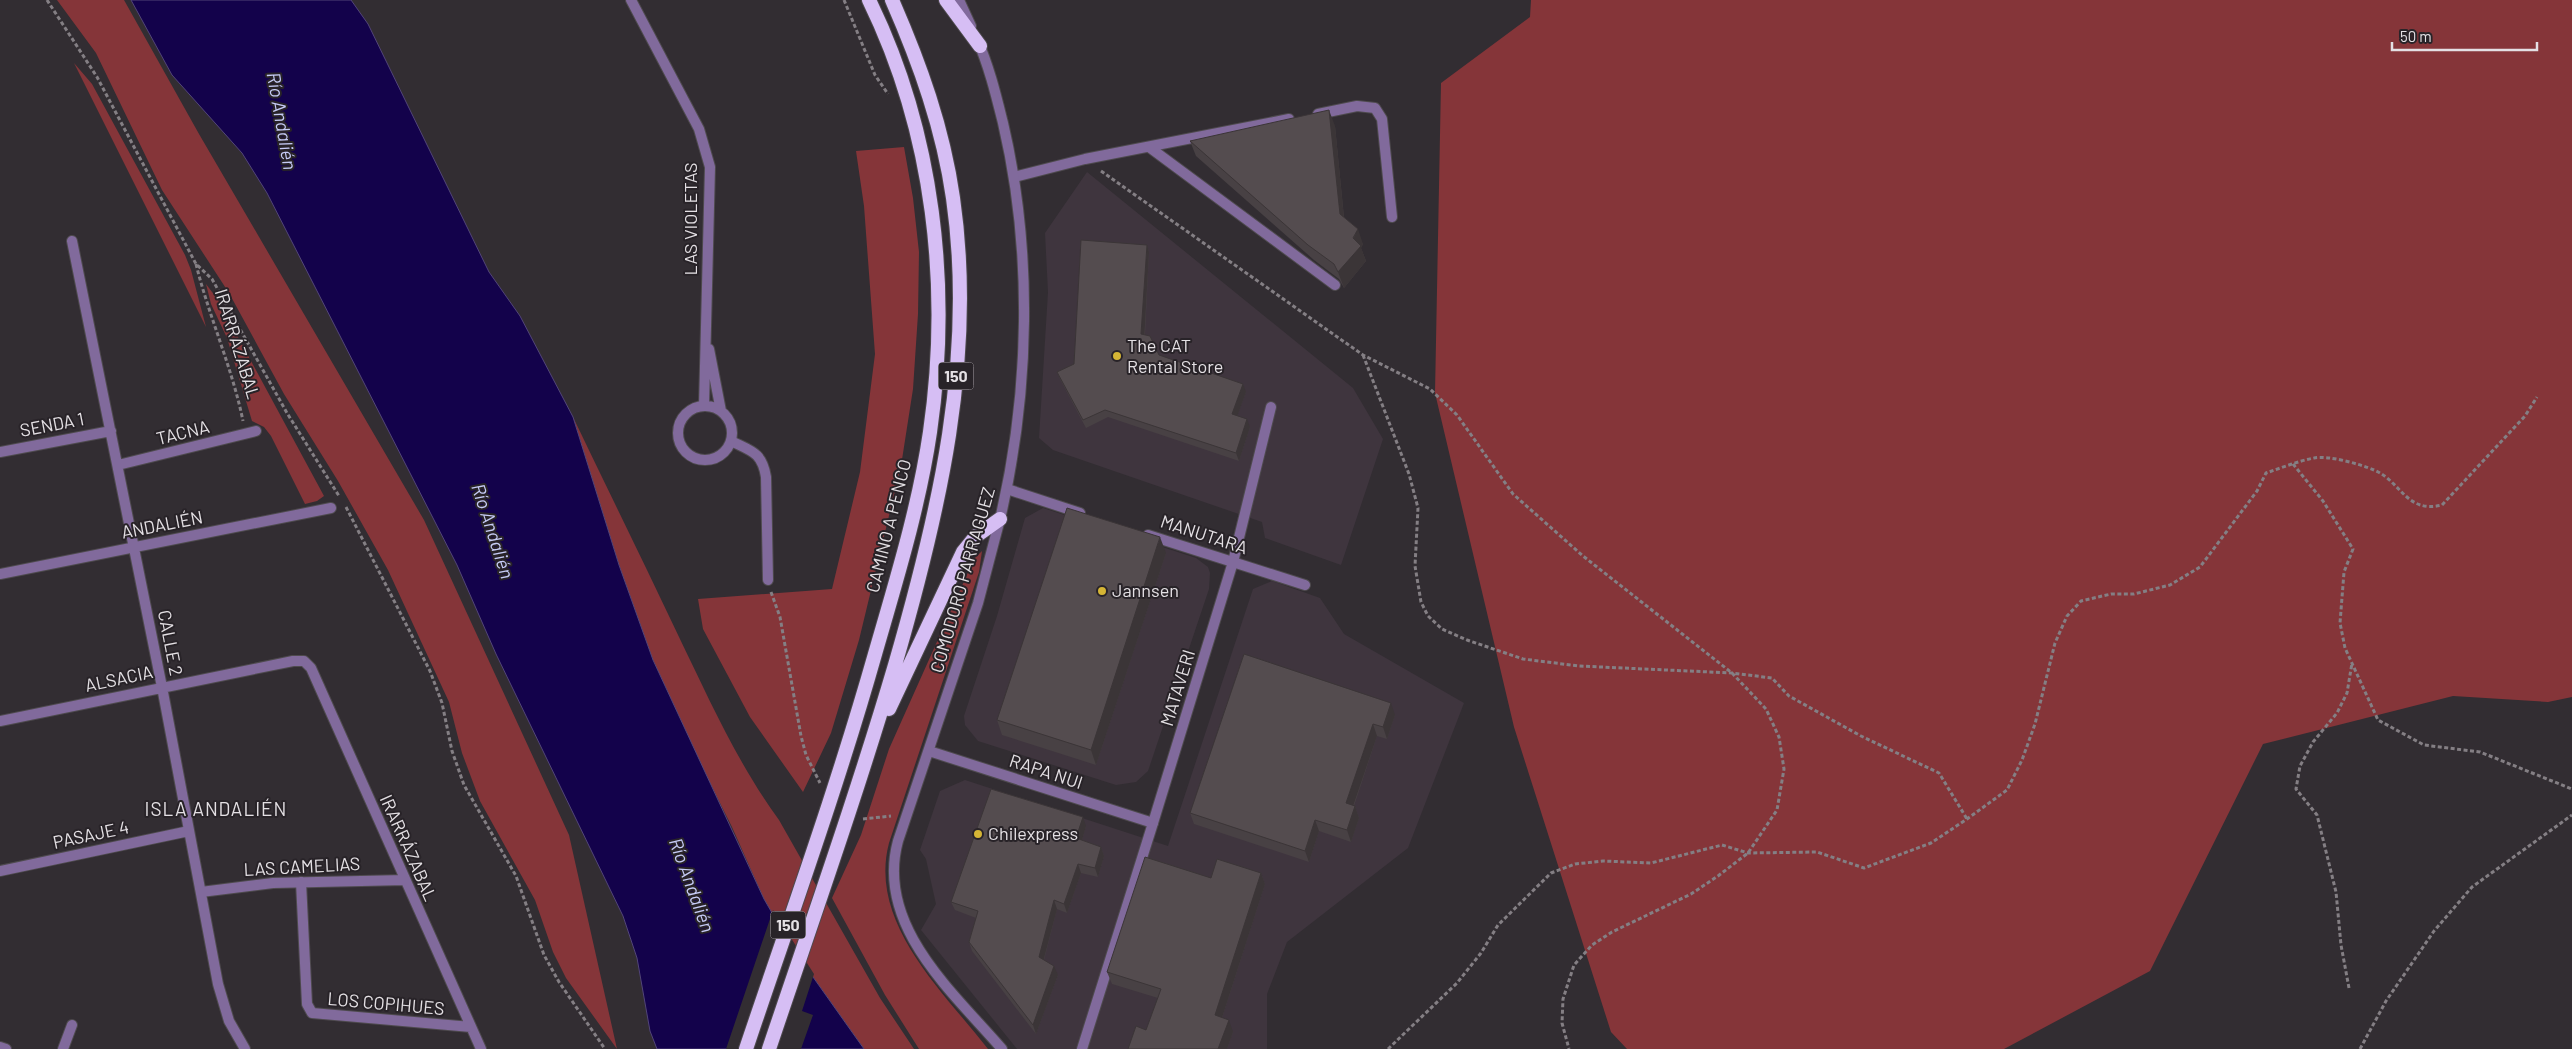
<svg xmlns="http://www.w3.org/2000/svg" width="2572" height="1049" font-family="Barlow,sans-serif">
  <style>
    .built { fill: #3f353e }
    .green { fill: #853539 }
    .water { fill: #13024b; stroke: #524579 }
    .pier { fill: #322d32 }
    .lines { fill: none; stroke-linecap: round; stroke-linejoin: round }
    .service-casing { stroke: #4e4a4e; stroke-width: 12 }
    .minor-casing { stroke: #4e4a4e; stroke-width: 12 }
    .tertiary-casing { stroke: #4e4a4e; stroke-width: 12 }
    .trunk-casing { stroke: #4e4a4e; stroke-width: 16 }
    .path { stroke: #847f84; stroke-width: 3; stroke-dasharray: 4 2.5; stroke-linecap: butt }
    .service { stroke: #816a9c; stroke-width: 10 }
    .minor { stroke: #816a9c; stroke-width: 10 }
    .tertiary { stroke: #816a9c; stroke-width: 10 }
    .trunk { stroke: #d6bef4; stroke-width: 14 }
    .wall { fill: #484144 }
    .shaded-wall { fill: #3b3537 }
    .building { fill: #544c4f; stroke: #3b3537 }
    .poi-dot { fill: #d5b535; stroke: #282328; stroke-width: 2 }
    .labels { text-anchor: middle; stroke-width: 4; stroke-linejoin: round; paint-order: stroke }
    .shield { fill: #282328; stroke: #aca7ac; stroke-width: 1 }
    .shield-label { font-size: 16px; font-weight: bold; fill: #e4e0e4 }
    .street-label { font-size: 18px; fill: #e4e0e4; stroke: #282328 }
    .poi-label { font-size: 18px; fill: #e4e0e4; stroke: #282328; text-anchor: start }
    .water-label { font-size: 19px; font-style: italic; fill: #c6cbf6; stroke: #282328 }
    .neighbourhood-label { font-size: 19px; letter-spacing: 1px; fill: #e4e0e4; stroke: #282328 }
  </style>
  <rect width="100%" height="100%" fill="#322d32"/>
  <!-- built -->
  <path class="built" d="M1087 172 1353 388 1383 439 1341 565 1265 538 1262 522 1053 450 1039 438 1048 292 1045 233Z
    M1043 508 1196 558 1208 567 1210 573 1209 589 1148 771 1136 782 1116 785 978 741 965 725 964 716 997 616 1025 518Z
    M1272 581 1320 598 1344 634 1464 703 1408 848 1287 942 1267 994V1049H1017L921 930 936 904 926 859 920 850 940 791 965 780 1168 846 1253 589Z"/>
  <!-- green -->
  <path class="green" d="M57 0H124L199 134 424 520 569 835 617 1049 566 978 553 952 535 900 480 801 462 753 449 702 388 570 338 481 284 394 229 293 162 190 96 53Z
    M1531 0H2572V697L2548 702 2453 696 2263 744 2150 971 2004 1049H1627L1611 1032 1514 727 1435 393 1441 83 1530 17Z
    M74 63 92 84 185 255 191 270 206 327Z
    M904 147 913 198 919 252 918 314 913 389 901 466 859 640 831 733 803 792 750 717 703 629 698 599 832 589 860 472 875 354 864 206 856 151Z
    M206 284 218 300 324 496 317 501 305 504 271 436 264 427 252 421 227 338 211 304Z
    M573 417C608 490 644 563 679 637 709 699 738 764 779 820L880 998 914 1049H864L791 946 764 899 732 827 705 773 653 660 619 565Z
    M982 551 979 572 889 843C868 923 943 991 988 1049H919L885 995 832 898 861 835 889 749 974 559Z"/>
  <!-- water -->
  <path class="water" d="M131 0H351L368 24 489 272 520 316 573 417 619 565 653 660 764 899 791 946 864 1049H657L650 1031 637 958 623 916 496 654 457 565 267 193 242 153 172 75Z"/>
  <!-- pier -->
  <path class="pier" d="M773 910 814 974 802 1011 813 1015 801 1049H726Z"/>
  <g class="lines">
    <defs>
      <path id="service" d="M1318 114 1357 106 1375 108 1382 119 1392 217
        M1149 147 1335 285
        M1014 177 1085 159 1289 119
        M1233 562 1271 407
        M1082 1049 1153 823"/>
      <path id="minor" d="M631 0 699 129 710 167 704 406
        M72 241 162 687 218 984 229 1021 245 1049
        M709 349 721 411
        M678 433a27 27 0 1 1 54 0a27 27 0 1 1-54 0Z
        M731 441C751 451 762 452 766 477L768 580
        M0 452 111 431
        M118 465 256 431
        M1007 489 1080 513
        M1000 519 978 603 898 841C875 926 953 992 1002 1049
        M1148 535 1305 585
        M0 574 331 508
        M0 721 293 661H304L311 668 481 1049
        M929 751 1153 823 1233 562
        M0 871 189 831
        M301 882 307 1004 312 1013 471 1027
        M201 892 273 883 405 880
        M0 1047 6 1049
        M63 1049 72 1025"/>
      <path id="tertiary" d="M959 0 971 26
        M977 39C989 66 996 95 1003 123 1033 251 1030 392 1000 519"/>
      <path id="trunk" d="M946 0 980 46
        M889 709 963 552 976 536 1000 519
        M746 1049C790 918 837 788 875 654 896 581 919 507 930 432 951 287 934 133 869 0
        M769 1049C812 921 857 794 895 665 939 513 976 357 953 198 943 128 920 64 892 0"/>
    </defs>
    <!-- service casing -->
    <use href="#service" class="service-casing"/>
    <!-- minor casing -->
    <use href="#minor" class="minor-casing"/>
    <!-- tertiary casing -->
    <use href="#tertiary" class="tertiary-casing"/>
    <!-- trunk casing -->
    <use href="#trunk" class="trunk-casing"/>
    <!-- path -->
    <path class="path" d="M47 0 97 77 196 264 212 279 287 413 339 496
      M844 0 875 75 888 94
      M1101 171 1363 355 1430 389 1457 415 1513 494 1583 556 1732 673 1766 709 1779 737 1784 769 1777 810 1748 853 1718 876 1691 894 1612 932 1592 945 1574 965 1563 999 1562 1023 1569 1049
      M196 264C209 317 232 367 243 421
      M1363 355 1409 474 1418 508 1415 566 1421 602 1428 616 1442 629 1467 640 1523 659 1579 666 1732 673 1772 678 1789 696 1861 736 1939 773 1967 819
      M2293 464 2323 501 2353 549 2344 572 2340 623 2345 648 2378 720 2424 745 2480 752 2572 789
      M346 507 430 671 442 703 452 751 464 785 516 876 544 955 559 982 605 1049
      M771 592 780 617 801 736 806 755 820 783
      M863 819 891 816
      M2349 988 2341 945 2336 892 2317 815 2296 789 2300 766 2313 742 2337 713 2347 693 2352 663
      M1388 1049 1457 983 1481 953 1498 925 1551 873 1575 864 1603 861 1651 863 1722 845 1748 853 1817 852 1864 868 1931 843 1967 819 2007 790 2022 760 2035 724 2055 643 2067 616 2081 601 2111 594H2134L2170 585 2200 567 2257 491 2266 473C2281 468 2298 461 2314 458 2328 455 2360 464 2374 470 2401 481 2406 514 2442 505L2525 416 2537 397
      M2360 1049 2386 1001 2434 931 2472 887 2572 815"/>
    <!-- service -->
    <use href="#service" class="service"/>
    <!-- minor -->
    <use href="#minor" class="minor"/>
    <!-- tertiary -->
    <use href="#tertiary" class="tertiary"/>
    <!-- trunk -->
    <use href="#trunk" class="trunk"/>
  </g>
  <!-- wall -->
  <path class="wall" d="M1335 126 1344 217 1363 244 1361 248 1366 261 1344 288 1339 279 1314 260 1196 156 1190 141Z
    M1147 245 1149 252 1145 335 1159 355 1246 392 1237 416 1250 427 1239 461 1108 417 1086 428 1060 379 1057 372 1074 364Z
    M1166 553 1096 765 1002 735 997 720Z
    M1244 654 1395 715 1387 739 1377 736 1354 806H1355L1359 818 1351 842 1319 831 1309 862 1194 824 1190 813Z
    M1086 826 1082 840 1101 847 1104 856 1098 877 1081 873 1067 913 1057 909 1044 960 1058 975 1036 1034 972 951 969 942 976 918 955 910 951 902Z
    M1261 873 1265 884 1222 1018 1233 1032 1227 1049H1128L1146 1030 1158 998 1112 984 1107 972 1211 878Z"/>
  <!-- shaded-wall -->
  <path class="shaded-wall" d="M1329 110 1335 126 1345 229 1340 214Z
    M1358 229 1363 244 1361 248 1366 261 1344 288 1338 272Z
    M1147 245 1149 252 1144 342 1141 334Z
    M1243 384 1246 392 1235 422 1232 414Z
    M1247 419 1250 427 1239 461 1236 453Z
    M1160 537 1166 553 1096 765 1091 750Z
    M1391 703 1395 715 1387 739 1383 727Z
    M1373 724 1377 736 1350 815 1346 803Z
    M1355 806 1359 818 1351 842 1347 830Z
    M1083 817 1086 826 1080 847 1076 838Z
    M1315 820 1319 831 1309 862 1305 851Z
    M1101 847 1104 856 1098 877 1095 868Z
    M1078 864 1081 873 1067 913 1064 904Z
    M1261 873 1265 884 1219 1027 1215 1015Z
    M1054 900 1057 909 1042 966 1039 957Z
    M1054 966 1058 975 1036 1034 1033 1025Z
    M1229 1020 1233 1032 1227 1049H1218Z"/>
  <!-- building -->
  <path class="building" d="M1329 110 1340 214 1358 229 1353 238 1361 246 1338 272 1334 264 1308 245 1190 141Z
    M1081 240 1147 245 1141 334 1150 336 1159 355 1243 384 1232 414 1247 419 1236 453 1105 410 1083 420 1057 372 1074 364Z
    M1067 508 1160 537 1091 750 997 720Z
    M1244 654 1391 703 1383 727 1373 724 1346 803 1355 806 1347 830 1315 820 1305 851 1190 813Z
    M991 789 1083 817 1076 838 1101 847 1095 868 1078 864 1064 904 1054 900 1039 957 1054 966 1033 1025 969 942 978 911 951 902Z
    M1145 857 1211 878 1217 859 1261 873 1215 1015 1229 1020 1218 1049H1128L1136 1026 1146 1030 1161 989 1107 972Z"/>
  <!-- markers -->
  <g class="poi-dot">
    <circle cx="1117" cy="356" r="5"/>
    <circle cx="1102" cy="591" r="5"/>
    <circle cx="978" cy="834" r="5"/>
  </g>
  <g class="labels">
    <!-- shield labels -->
    <g class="shield">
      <rect x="938.5" y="362.5" width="35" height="27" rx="4"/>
      <rect x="770.5" y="911.5" width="35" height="27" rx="4"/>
    </g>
    <g class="shield-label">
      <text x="956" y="382">150</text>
      <text x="788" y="931">150</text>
    </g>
    <!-- street labels -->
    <g class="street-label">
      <text transform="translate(691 219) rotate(-90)" y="6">LAS VIOLETAS</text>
      <text transform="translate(237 344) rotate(73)" y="6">IRARRÁZABAL</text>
      <text transform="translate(52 425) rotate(-11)" y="6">SENDA 1</text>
      <text transform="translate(183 433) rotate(-14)" y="6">TACNA</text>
      <text transform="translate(162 525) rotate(-11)" y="6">ANDALIÉN</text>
      <text transform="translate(889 526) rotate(-76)" y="6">CAMINO A PENCO</text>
      <text transform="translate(1204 535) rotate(18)" y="6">MANUTARA</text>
      <text transform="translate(963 580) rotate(-74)" y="6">COMODORO PARRAGUEZ</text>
      <text transform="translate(170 643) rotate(79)" y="6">CALLE 2</text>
      <text transform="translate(119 679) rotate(-12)" y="6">ALSACIA</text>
      <text transform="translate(1178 688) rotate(-73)" y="6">MATAVERI</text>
      <text transform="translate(1046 772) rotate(18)" y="6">RAPA NUI</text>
      <text transform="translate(91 835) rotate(-12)" y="6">PASAJE 4</text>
      <text transform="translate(408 848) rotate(66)" y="6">IRARRÁZABAL</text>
      <text transform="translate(302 867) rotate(-3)" y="6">LAS CAMELIAS</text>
      <text transform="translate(386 1004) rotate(5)" y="6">LOS COPIHUES</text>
    </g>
    <!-- poi labels -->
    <g class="poi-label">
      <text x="1127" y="352">The CAT<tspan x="1127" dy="21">Rental Store</tspan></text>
      <text x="1112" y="597">Jannsen</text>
      <text x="988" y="840">Chilexpress</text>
    </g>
    <!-- water labels -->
    <g class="water-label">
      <text transform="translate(282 121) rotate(80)" y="7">Río Andalién</text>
      <text transform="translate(493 531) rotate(72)" y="7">Río Andalién</text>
      <text transform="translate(692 885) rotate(70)" y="7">Río Andalién</text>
    </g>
    <!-- neighbourhood labels -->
    <g class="neighbourhood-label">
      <text x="216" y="816">ISLA ANDALIÉN</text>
    </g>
  </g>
  <!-- scale -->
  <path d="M2392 42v8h145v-8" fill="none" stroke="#e4e0e4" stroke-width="2.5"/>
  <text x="2400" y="42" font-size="15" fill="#e4e0e4" stroke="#282328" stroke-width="4" paint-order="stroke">50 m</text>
</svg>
